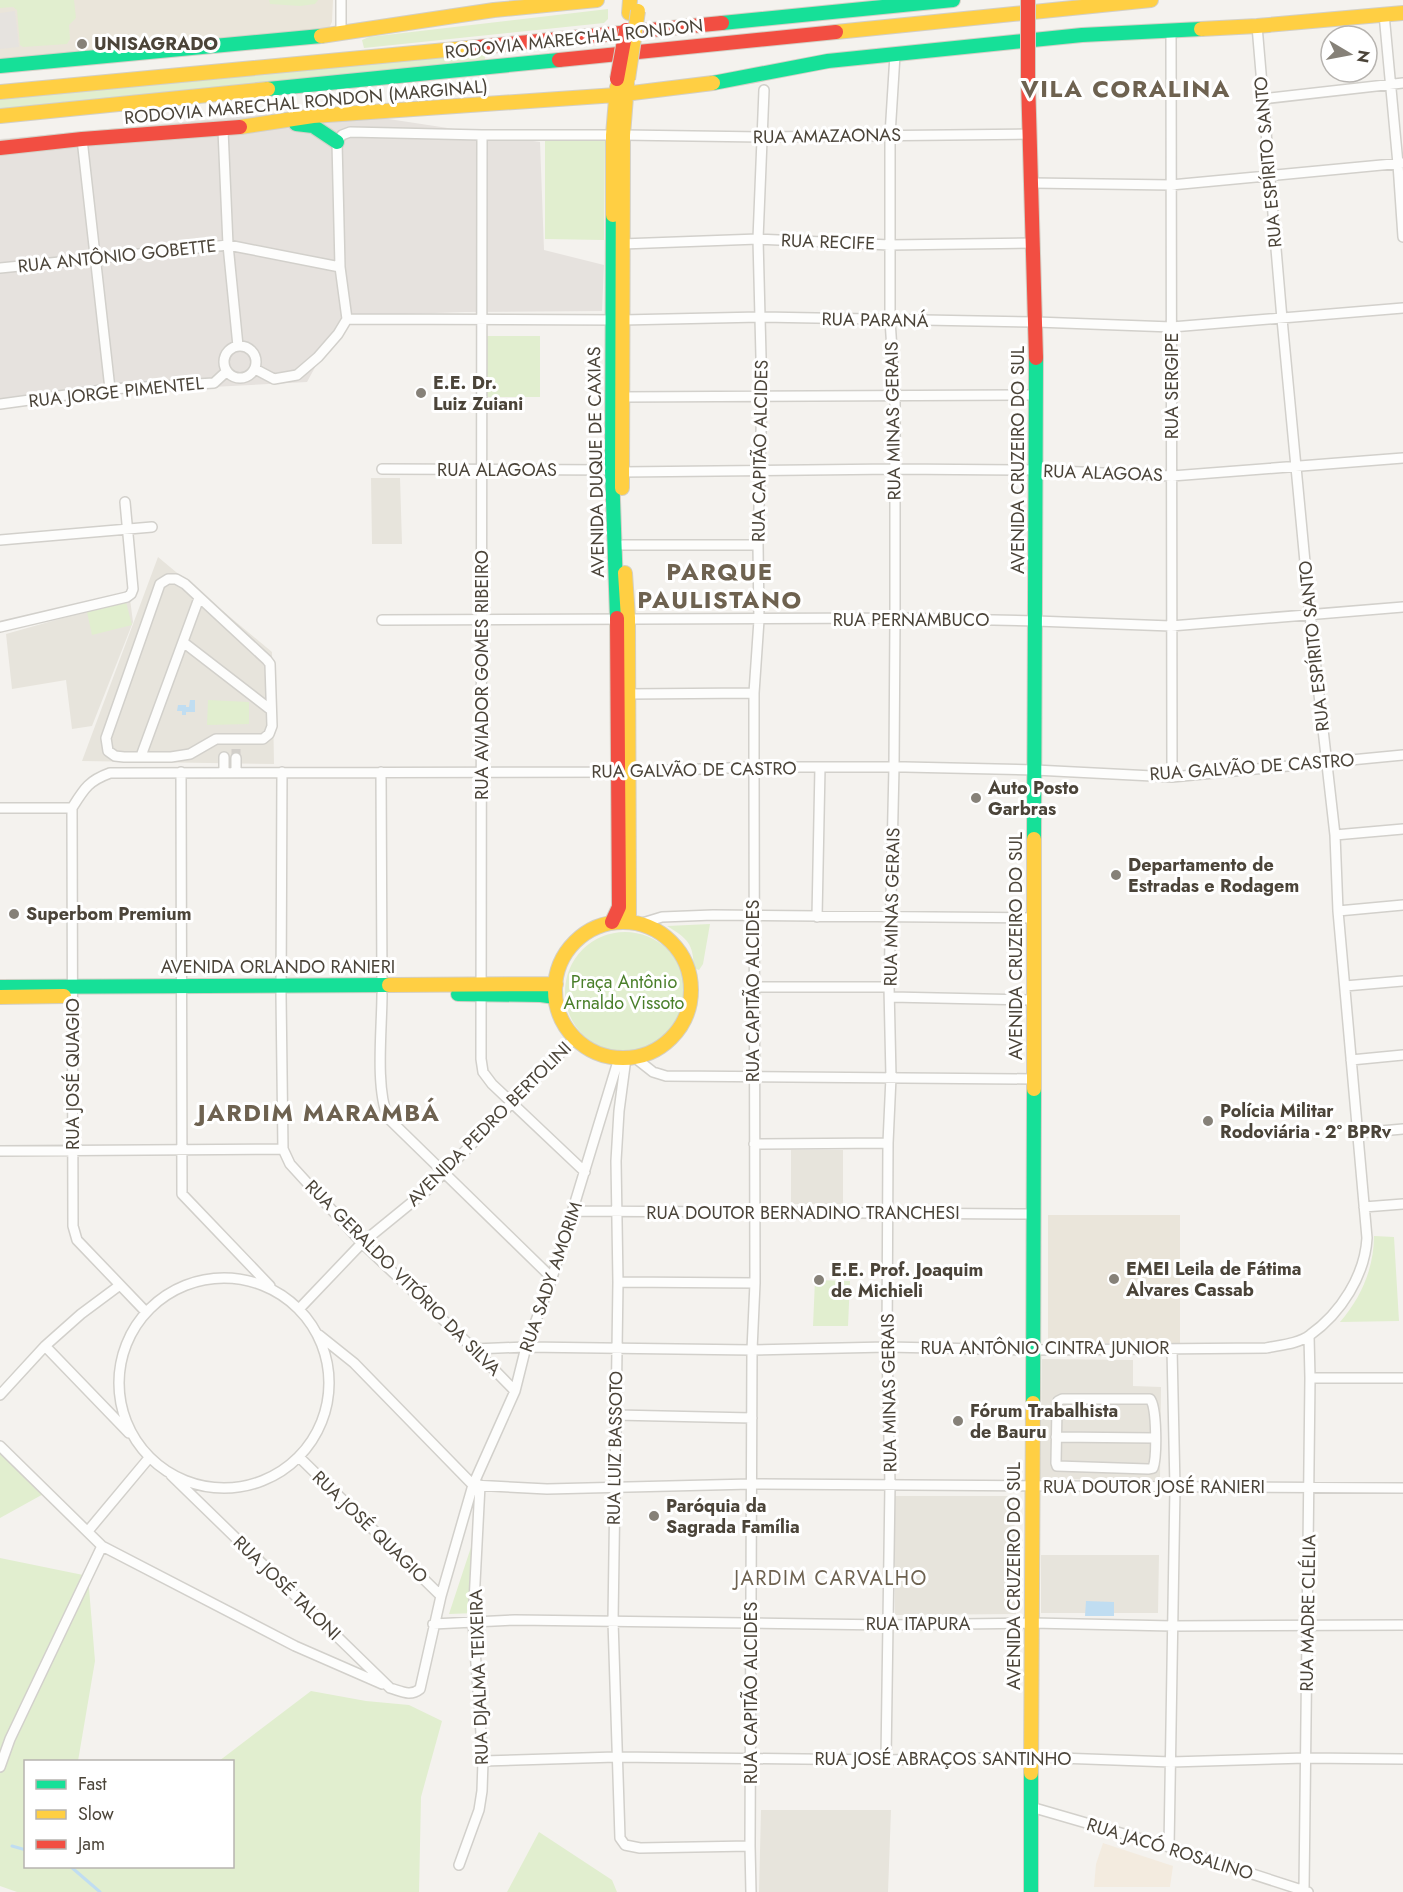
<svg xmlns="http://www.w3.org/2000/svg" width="1403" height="1892" font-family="Jost,sans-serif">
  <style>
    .residential { fill: #e7e4dc }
    .commercial { fill: #f3ebdf }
    .industrial { fill: #e6e2de }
    .education { fill: #eae5da }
    .green { fill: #e1eecf }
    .parking { fill: #e6e3df }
    .water { fill: #c0ddf1 }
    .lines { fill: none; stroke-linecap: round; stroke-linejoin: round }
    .stream { stroke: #c0ddf1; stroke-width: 3 }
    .street-tunnel { stroke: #d2cfca; stroke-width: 9; stroke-dasharray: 9 4.5; stroke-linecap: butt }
    .street-casing { stroke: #d2d0cb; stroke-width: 12 }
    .fast-casing { stroke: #d3cfc5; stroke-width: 16 }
    .slow-casing { stroke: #d3cfc5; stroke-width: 16 }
    .jam-casing { stroke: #d3cfc5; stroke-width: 16 }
    .street { stroke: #fdfdfc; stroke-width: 9 }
    .fast { stroke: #16e098; stroke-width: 14 }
    .slow { stroke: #ffcf43; stroke-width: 14 }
    .jam { stroke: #f24e42; stroke-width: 14 }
    .slow-bridge-casing { stroke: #d3cfc5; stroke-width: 16; stroke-linecap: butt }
    .jam-bridge-casing { stroke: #d3cfc5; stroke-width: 16; stroke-linecap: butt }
    .slow-bridge { stroke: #ffcf43; stroke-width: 14 }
    .jam-bridge { stroke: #f24e42; stroke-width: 14 }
    .poi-dot { fill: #868178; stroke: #fff; stroke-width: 2 }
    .labels { text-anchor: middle; stroke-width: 6; stroke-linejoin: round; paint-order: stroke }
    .street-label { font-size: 18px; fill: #4b4439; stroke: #fff }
    .poi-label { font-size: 18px; font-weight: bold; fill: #4b4439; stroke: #fff; text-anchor: start }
    .park-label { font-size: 18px; fill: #4a7f2a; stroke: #fff }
    .neighbourhood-label { font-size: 20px; letter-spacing: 1.5px; fill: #6e6250; stroke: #fff }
    .district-label { font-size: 24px; font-weight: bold; letter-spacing: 1.5px; fill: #6e6250; stroke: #fff }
  </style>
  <rect width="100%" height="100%" fill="#f4f2ee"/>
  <!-- residential -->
  <path class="residential" d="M371 478H400L402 544H372Z
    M158 557 272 652 274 764 82 761Z
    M130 599 133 622 92 726 72 729 66 680 12 689 6 634Z
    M791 1150H843V1204H791Z
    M1042 1359 1133 1360V1386L1161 1387 1160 1480 1040 1479Z
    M894 1496H1014L1016 1614 895 1615Z
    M1041 1555H1159L1158 1613H1041Z
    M761 1810H891L888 1892H759Z"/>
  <!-- commercial -->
  <path class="commercial" d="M1103 1843 1173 1866 1170 1887H1094L1096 1864Z"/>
  <!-- industrial -->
  <path class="industrial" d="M323 109 540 142 544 250 604 265 602 311 465 312 343 316 307 382 134 391 0 409V139Z"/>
  <!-- education -->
  <path class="education" d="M0 0H333L332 22 329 28 0 60Z
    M1048 1215H1180V1343H1048Z"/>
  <!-- green -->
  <path class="green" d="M0 0H74L76 18 69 25 70 39 67 44 23 47 20 45 17 10 13 7 0 8Z
    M269 0H318L315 4 300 6 270 4Z
    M608 9V19L604 23 364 48 362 40 369 37Z
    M486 51 484 65 0 111V98Z
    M545 141H605L604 240 545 239Z
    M485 336H540V397H484Z
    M126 602 132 625 92 635 87 612Z
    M208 700 249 702V724L207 725Z
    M710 924 703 964 699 970 694 968C693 943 688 939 667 926Z
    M565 992a60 60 0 1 1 120 0a60 60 0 1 1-120 0Z
    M1374 1236 1394 1237 1399 1321 1340 1322C1361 1298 1374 1268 1374 1236Z
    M815 1280 850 1281 848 1326H813Z
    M0 1449 47 1492 0 1518Z
    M479 1523 476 1613 449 1614Z
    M0 1558 88 1576 95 1661 78 1761 26 1762V1866H232V1762L219 1761 311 1691 366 1701 409 1705 442 1721 421 1797 419 1892H17L0 1886Z
    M539 1832 612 1880 617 1892H507Z"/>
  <!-- parking -->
  <path class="parking" d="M15 11 19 47 0 49V13Z"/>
  <!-- water -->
  <path class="water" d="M190 700H195V712H186V715H182V711H177L178 705H186V707H189Z
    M1086 1601 1114 1602V1616H1085Z"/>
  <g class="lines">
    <!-- stream -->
    <path class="stream" d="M12 1846 26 1850
      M70 1866 100 1892"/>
    <!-- street-tunnel -->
    <path class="street-tunnel" d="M236 758V747"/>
    <defs>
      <path id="street" d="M341 0V34
        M1384 14 1398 164 1403 237
        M1171 31 1172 777
        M1262 99 1403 83
        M223 130 228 245 238 346
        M482 135 481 1059 483 1072 492 1084 585 1172
        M623 135 762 137 1031 134
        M82 139 110 389
        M1032 183 1171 185 1403 163
        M622 244 758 239 890 245 1034 243
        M0 268 228 245 340 267
        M347 319 622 320 760 317 1036 322 1172 327 1403 308
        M224 362a16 16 0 1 1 32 0a16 16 0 1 1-32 0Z
        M255 369 274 379 297 375 318 357 338 334 347 319 340 267 337 142 342 135 350 132 482 135H613
        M622 397 1035 395
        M0 404 110 389 214 383 227 371
        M382 469 612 470
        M622 472 895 469 1035 470 1172 476 1403 458
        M0 540 152 527
        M623 545H758
        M168 579H176L185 584 267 660 270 664 272 726 269 734 263 739H216L190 754 171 757H124L115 756 108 751 106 738 160 584Z
        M382 620 895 618 1036 621 1171 626 1403 607
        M0 627 127 597 131 594 133 589 125 502
        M183 642 271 710
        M628 694 754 693
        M141 756 199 598
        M236 758V772
        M181 772 182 1194 270 1286
        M224 772V757
        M282 772 281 995 283 1149 290 1164 362 1243 474 1349 515 1391
        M381 772 382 985
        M0 808H72
        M72 808C84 789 88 781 110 773L619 772 754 767H905L1035 770 1172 777 1403 755
        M72 808 73 1226 77 1240 146 1312
        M1335 835 1403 829
        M1338 911 1403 905
        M817 917 820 767
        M639 924 662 917 713 915 1033 918
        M1345 986 1403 981
        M754 987H889
        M382 994C382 1029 375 1087 388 1118L552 1278
        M891 997 1033 1000
        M634 1057 653 1072 666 1076 1033 1079
        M626 1058 619 1111 616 1161 618 1282 613 1621 620 1838 625 1845 640 1848 750 1846
        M1351 1060 1403 1055
        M1358 1133 1403 1129
        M754 1144 888 1143
        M0 1151 283 1149
        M1364 1207 1403 1204
        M573 1211 1032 1214
        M119 1383a105 105 0 1 1 210 0a105 105 0 1 1-210 0Z
        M618 1282 755 1283
        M300 1308 362 1243 427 1190 575 1038
        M319 1335 354 1363 473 1485 547 1489 751 1484 1403 1488
        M45 1346 129 1433
        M474 1349 526 1347 752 1350 887 1347 1033 1350 1266 1348C1280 1345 1298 1344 1310 1335 1341 1313 1365 1275 1367 1238L1338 911 1335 835 1310 615 1282 319 1257 26
        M1310 1378H1403
        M0 1395 45 1346 81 1314 120 1285
        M1062 1399H1150C1157 1407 1157 1457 1153 1468L1148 1469 1057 1466 1056 1463 1057 1407 1058 1401Z
        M616 1415 752 1418
        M1056 1437 1154 1438
        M0 1446 102 1546 295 1646 382 1684
        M300 1458 441 1596
        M171 1475 390 1688C401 1691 410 1697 420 1689L441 1596 473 1485 515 1391 526 1347 552 1278 619 1058
        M88 1531 149 1458
        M433 1624 515 1620 888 1625 1032 1623 1173 1626 1403 1625
        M886 1760 890 1485 887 1347 888 1143 891 1077 889 987 894 767 895 618V395L890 320V135L895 55
        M483 1761 616 1757 886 1760 1031 1757 1171 1762 1306 1758 1403 1759
        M0 1767 10 1739 102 1546
        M1031 1807 1169 1847 1308 1892
        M1169 1847 1175 1488 1172 1349
        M459 1865 479 1810 482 1791 483 1761 473 1622 480 1485
        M1304 1890 1310 1378 1309 1336
        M751 1892 750 1846 752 1350 755 1283 754 767V693L759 620 758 545 762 396 758 239 764 90"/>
      <path id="fast" d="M722 23 953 0
        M0 66 321 36
        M713 83 828 61 1082 35 1201 29
        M268 89 559 60
        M296 124 313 126 337 142
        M613 215 612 470 617 618
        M1034 839 1036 358
        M0 987 389 985
        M458 994 541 995 555 997
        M1033 1403 1034 1089
        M1031 1892V1773"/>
      <path id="slow" d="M629 13 630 0
        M1201 29 1257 26 1403 13
        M836 32 1151 0
        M321 36 494 10 597 0
        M0 92 478 47
        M0 116 268 89
        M240 127 313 116 616 95 713 83
        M613 215V135L617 87
        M622 488 623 135 627 84
        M625 573 628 618 629 922
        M555 990a68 68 0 1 1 136 0a68 68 0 1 1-136 0Z
        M389 985 556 984
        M0 997 64 996
        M1034 1089V839
        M1031 1773 1033 1403"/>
      <path id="jam" d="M478 47 722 23
        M559 60 836 32
        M1028 79 1036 358
        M0 148 82 139 240 127
        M612 922 619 907 617 618"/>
    </defs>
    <!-- street casing -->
    <use href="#street" class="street-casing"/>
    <!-- fast casing -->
    <use href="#fast" class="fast-casing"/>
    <!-- slow casing -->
    <use href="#slow" class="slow-casing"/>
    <!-- jam casing -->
    <use href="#jam" class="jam-casing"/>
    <!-- street -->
    <use href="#street" class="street"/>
    <!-- fast -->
    <use href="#fast" class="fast"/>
    <!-- slow -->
    <use href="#slow" class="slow"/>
    <!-- jam -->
    <use href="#jam" class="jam"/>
    <defs>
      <path id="slow-bridge" d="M628 79 638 11"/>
      <path id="jam-bridge" d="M1028 0V79
        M617 79 626 30"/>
    </defs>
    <!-- slow-bridge casing -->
    <use href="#slow-bridge" class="slow-bridge-casing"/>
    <!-- jam-bridge casing -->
    <use href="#jam-bridge" class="jam-bridge-casing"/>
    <!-- slow-bridge -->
    <use href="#slow-bridge" class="slow-bridge"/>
    <!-- jam-bridge -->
    <use href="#jam-bridge" class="jam-bridge"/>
  </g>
  <!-- markers -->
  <g class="poi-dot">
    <circle cx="82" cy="44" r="6"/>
    <circle cx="421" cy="393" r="6"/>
    <circle cx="976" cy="798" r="6"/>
    <circle cx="1116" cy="875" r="6"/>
    <circle cx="14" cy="914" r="6"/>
    <circle cx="1208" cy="1121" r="6"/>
    <circle cx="1114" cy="1279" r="6"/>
    <circle cx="819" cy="1280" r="6"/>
    <circle cx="958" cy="1421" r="6"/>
    <circle cx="654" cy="1516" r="6"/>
  </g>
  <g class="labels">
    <!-- street labels -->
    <g class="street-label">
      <text transform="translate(574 39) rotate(-6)" y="6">RODOVIA MARECHAL RONDON</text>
      <text transform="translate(306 102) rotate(-5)" y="6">RODOVIA MARECHAL RONDON (MARGINAL)</text>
      <text transform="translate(827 136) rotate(-1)" y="6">RUA AMAZAONAS</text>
      <text transform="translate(1268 162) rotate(-95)" y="6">RUA ESPÍRITO SANTO</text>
      <text transform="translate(828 242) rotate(2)" y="6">RUA RECIFE</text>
      <text transform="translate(117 256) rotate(-6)" y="6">RUA ANTÔNIO GOBETTE</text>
      <text transform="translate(875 320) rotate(1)" y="6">RUA PARANÁ</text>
      <text transform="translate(1172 386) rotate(-90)" y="6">RUA SERGIPE</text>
      <text transform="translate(116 392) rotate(-6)" y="6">RUA JORGE PIMENTEL</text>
      <text transform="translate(893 421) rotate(-91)" y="6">RUA MINAS GERAIS</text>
      <text transform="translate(760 451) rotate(-89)" y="6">RUA CAPITÃO ALCIDES</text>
      <text transform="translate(1018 460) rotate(-90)" y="6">AVENIDA CRUZEIRO DO SUL</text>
      <text transform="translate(596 462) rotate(-91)" y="6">AVENIDA DUQUE DE CAXIAS</text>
      <text x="497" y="476">RUA ALAGOAS</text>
      <text transform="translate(1103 473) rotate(2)" y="6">RUA ALAGOAS</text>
      <text x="911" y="626">RUA PERNAMBUCO</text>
      <text transform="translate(1314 646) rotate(-96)" y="6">RUA ESPÍRITO SANTO</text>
      <text transform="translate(482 675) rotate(-90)" y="6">RUA AVIADOR GOMES RIBEIRO</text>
      <text transform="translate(1252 767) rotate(-4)" y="6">RUA GALVÃO DE CASTRO</text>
      <text transform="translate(694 770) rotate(-1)" y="6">RUA GALVÃO DE CASTRO</text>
      <text transform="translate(892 907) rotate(-89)" y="6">RUA MINAS GERAIS</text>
      <text transform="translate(1016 946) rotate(-90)" y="6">AVENIDA CRUZEIRO DO SUL</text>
      <text x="278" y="973">AVENIDA ORLANDO RANIERI</text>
      <text transform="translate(753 991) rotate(-90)" y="6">RUA CAPITÃO ALCIDES</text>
      <text transform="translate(73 1074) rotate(-90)" y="6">RUA JOSÉ QUAGIO</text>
      <text transform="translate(489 1124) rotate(-45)" y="6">AVENIDA PEDRO BERTOLINI</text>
      <text x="803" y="1219">RUA DOUTOR BERNADINO TRANCHESI</text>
      <text transform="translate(551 1277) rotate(-71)" y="6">RUA SADY AMORIM</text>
      <text transform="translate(403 1278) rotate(45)" y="6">RUA GERALDO VITÓRIO DA SILVA</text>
      <text x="1045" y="1354">RUA ANTÔNIO CINTRA JUNIOR</text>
      <text transform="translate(889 1393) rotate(-91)" y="6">RUA MINAS GERAIS</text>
      <text transform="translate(615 1448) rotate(-89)" y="6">RUA LUIZ BASSOTO</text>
      <text x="1154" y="1493">RUA DOUTOR JOSÉ RANIERI</text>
      <text transform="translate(370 1527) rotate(44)" y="6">RUA JOSÉ QUAGIO</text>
      <text transform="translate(1014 1576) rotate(-90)" y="6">AVENIDA CRUZEIRO DO SUL</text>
      <text transform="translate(287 1588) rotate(44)" y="6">RUA JOSÉ TALONI</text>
      <text transform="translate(1308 1613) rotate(-89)" y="6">RUA MADRE CLÉLIA</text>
      <text x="918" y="1630">RUA ITAPURA</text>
      <text transform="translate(479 1677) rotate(-92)" y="6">RUA DJALMA TEIXEIRA</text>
      <text transform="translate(751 1693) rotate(-90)" y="6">RUA CAPITÃO ALCIDES</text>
      <text x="943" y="1765">RUA JOSÉ ABRAÇOS SANTINHO</text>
      <text transform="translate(1170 1849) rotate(17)" y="6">RUA JACÓ ROSALINO</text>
    </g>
    <!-- poi labels -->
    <g class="poi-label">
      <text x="94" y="50">UNISAGRADO</text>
      <text x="433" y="389">E.E. Dr.<tspan x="433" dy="21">Luiz Zuiani</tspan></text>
      <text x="988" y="794">Auto Posto<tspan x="988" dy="21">Garbras</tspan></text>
      <text x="1128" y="871">Departamento de<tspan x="1128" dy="21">Estradas e Rodagem</tspan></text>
      <text x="26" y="920">Superbom Premium</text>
      <text x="1220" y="1117">Polícia Militar<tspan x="1220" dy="21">Rodoviária - 2º BPRv</tspan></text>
      <text x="1126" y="1275">EMEI Leila de Fátima<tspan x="1126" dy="21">Alvares Cassab</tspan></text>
      <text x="831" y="1276">E.E. Prof. Joaquim<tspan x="831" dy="21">de Michieli</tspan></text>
      <text x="970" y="1417">Fórum Trabalhista<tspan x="970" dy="21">de Bauru</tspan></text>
      <text x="666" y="1512">Paróquia da<tspan x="666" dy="21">Sagrada Família</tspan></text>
    </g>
    <!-- park labels -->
    <g class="park-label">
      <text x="624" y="988">Praça Antônio<tspan x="624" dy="21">Arnaldo Vissoto</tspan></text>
    </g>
    <!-- neighbourhood labels -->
    <g class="neighbourhood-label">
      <text x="831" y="1585">JARDIM CARVALHO</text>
    </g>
    <!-- district labels -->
    <g class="district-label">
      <text x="1126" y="97">VILA CORALINA</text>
      <text x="720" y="580">PARQUE<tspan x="720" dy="28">PAULISTANO</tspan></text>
      <text x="319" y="1121">JARDIM MARAMBÁ</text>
    </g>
  </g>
  <!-- legend -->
  <rect x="24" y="1760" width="210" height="108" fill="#ffffff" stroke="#b7b4b0" stroke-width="1.5"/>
  <rect x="36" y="1780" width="30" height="9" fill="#16e098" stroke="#b7b4b0" stroke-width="1.5"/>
  <text x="78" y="1790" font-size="18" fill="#4b4439">Fast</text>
  <rect x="36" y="1810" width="30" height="9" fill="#ffcf43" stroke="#b7b4b0" stroke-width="1.5"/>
  <text x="78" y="1820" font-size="18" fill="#4b4439">Slow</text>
  <rect x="36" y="1840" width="30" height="9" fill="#f24e42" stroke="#b7b4b0" stroke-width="1.5"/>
  <text x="78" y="1850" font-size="18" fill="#4b4439">Jam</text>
  <!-- north arrow -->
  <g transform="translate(1349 54) rotate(100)"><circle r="28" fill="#ffffff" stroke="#b7b4b0" stroke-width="1.5"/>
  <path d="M0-4.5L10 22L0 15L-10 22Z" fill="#868178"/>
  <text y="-9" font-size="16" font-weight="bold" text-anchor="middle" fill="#4b4439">N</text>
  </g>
</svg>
